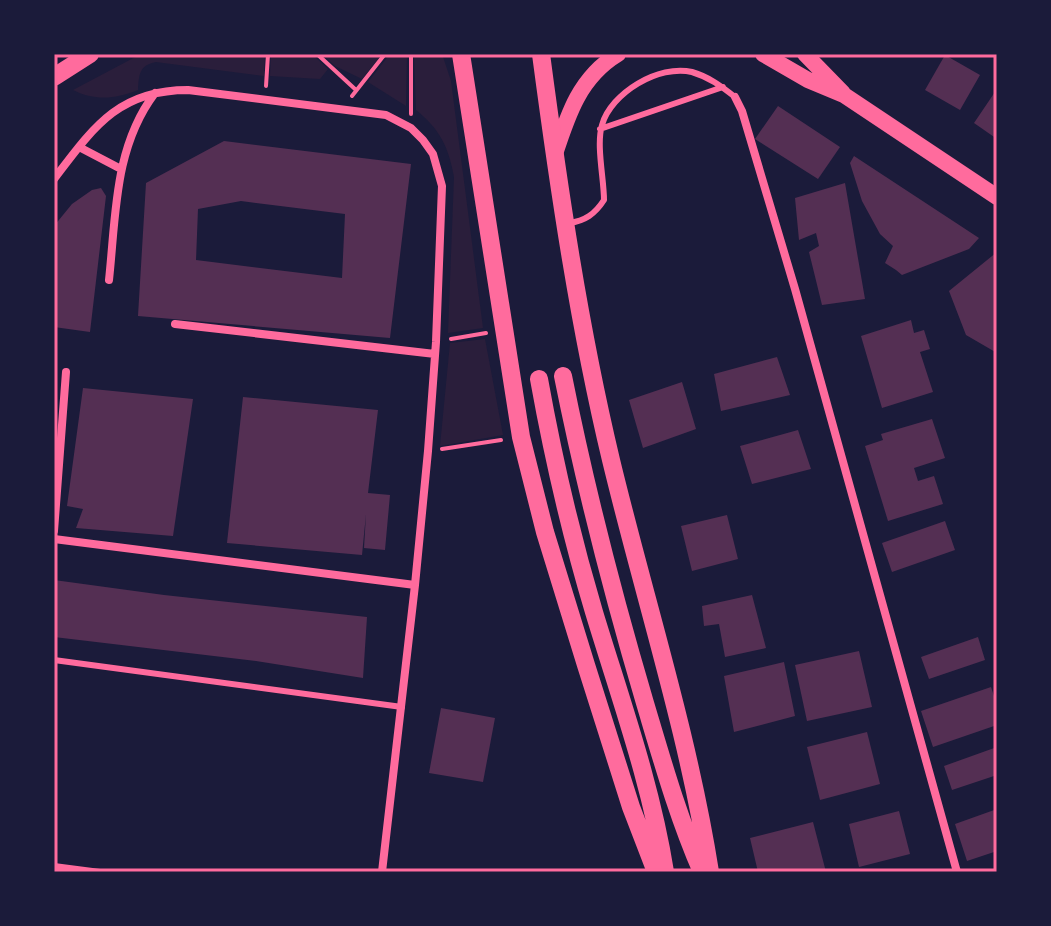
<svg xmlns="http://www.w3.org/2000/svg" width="1051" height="926" font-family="Montserrat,sans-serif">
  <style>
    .green { fill: #2a1e3b }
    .building { fill: #542f53; fill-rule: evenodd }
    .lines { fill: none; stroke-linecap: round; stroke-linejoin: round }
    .path { stroke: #ff6b9d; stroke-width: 4 }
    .service { stroke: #ff6b9d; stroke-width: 6 }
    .minor { stroke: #ff6b9d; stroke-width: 8 }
    .secondary { stroke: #ff6b9d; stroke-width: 16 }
    .primary { stroke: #ff6b9d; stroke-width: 18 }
    .neatline { fill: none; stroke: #ff6b9d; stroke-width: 3 }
  </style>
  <rect width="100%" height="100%" fill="#1b1b3a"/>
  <!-- green -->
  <path class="green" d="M141 54H265L264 76 156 62C139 65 139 75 138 90 115 99 95 101 73 90Z
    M271 54H312L328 69 320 79 270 76Z
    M322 54H382L362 79 335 66Z
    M390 54H407L406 106 368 82Z
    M414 54H442L451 81 483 328 448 333 454 177C449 148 440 129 416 110Z
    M485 339 503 435 440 446 450 343Z"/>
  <!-- building -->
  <path class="building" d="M945 55 980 75 960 110 925 90Z
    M997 89V139L974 123Z
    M778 106 840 147 818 179 755 139Z
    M224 141 411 164 390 338 138 316 146 183ZM241 201 345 214 342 278 196 260 198 209Z
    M854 156 979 238 969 249 902 275 896 270 885 263 893 246 880 234 862 201 850 163Z
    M845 183 865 299 822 305 809 252 819 246 816 233 799 240 795 198Z
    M101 188 106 196 90 332 54 327V226L72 204 92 190Z
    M997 252V353L966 335 949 291Z
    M911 320 914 333 924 330 930 349 920 352 933 392 882 408 861 336Z
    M777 357 790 395 721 411 714 374Z
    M682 382 696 429 643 448 629 400Z
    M83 388 193 399 173 536 76 528 83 509 67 506Z
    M243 397 378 410 368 493 390 495 385 550 364 548 366 514 362 555 227 543Z
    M932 419 945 458 914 468 918 481 934 476 943 504 888 521 865 446 883 440 881 434Z
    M798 430 811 469 752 484 740 446Z
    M727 515 738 559 692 571 681 526Z
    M945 521 955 550 892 572 882 543Z
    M54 580 164 595 367 617 363 678 256 661 54 637Z
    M752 595 766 648 725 657 719 624 704 626 702 606Z
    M978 637 985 660 929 679 921 657Z
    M859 651 872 707 807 721 795 665Z
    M784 662 795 716 734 732 724 676Z
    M991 687 997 705V725L933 747 921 711Z
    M441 708 495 718 483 782 429 773Z
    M867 732 880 784 820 800 807 747Z
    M997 747V775L952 790 944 766Z
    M997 809V851L967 861 955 824Z
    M899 811 910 854 859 867 849 824Z
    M813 822 826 872H758L750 838Z"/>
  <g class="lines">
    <!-- path -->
    <path class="path" d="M317 54 356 90
      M411 54V114
      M266 86 268 54
      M352 96 385 54
      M451 339 486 333
      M442 449 501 440"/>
    <!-- service -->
    <path class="service" d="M600 129 723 87
      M569 223C585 221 595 214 604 200 604 179 596 145 602 125 611 93 659 64 692 72 709 77 721 86 735 97
      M54 660 402 707
      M54 866 100 872"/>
    <!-- minor -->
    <path class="minor" d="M735 97 742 111 795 289 957 872
      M79 147 121 169
      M54 179C93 128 118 90 188 90L386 115 411 128 423 140 433 154 442 186 436 342 428 451 415 585 382 872
      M109 280C116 215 114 147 155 93
      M175 324 435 354
      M54 531 66 372
      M54 539 415 585"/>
    <!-- secondary -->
    <path class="secondary" d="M763 54 808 80 844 95 997 197
      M805 54 843 93
      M555 154C568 114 580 77 618 54"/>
    <!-- primary -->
    <path class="primary" d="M461 54 521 437 545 532 586 665 631 807 656 872
      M541 54C559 190 579 326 611 460 644 597 688 732 710 872
      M54 77 90 54
      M563 376C585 486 613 595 645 703 662 760 678 817 702 872
      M539 379C553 457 571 535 594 612 620 698 651 783 665 872"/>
  </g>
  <!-- border -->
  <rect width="1051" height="926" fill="none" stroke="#1b1b3a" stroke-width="112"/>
  <rect x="56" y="56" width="939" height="814" class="neatline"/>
</svg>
